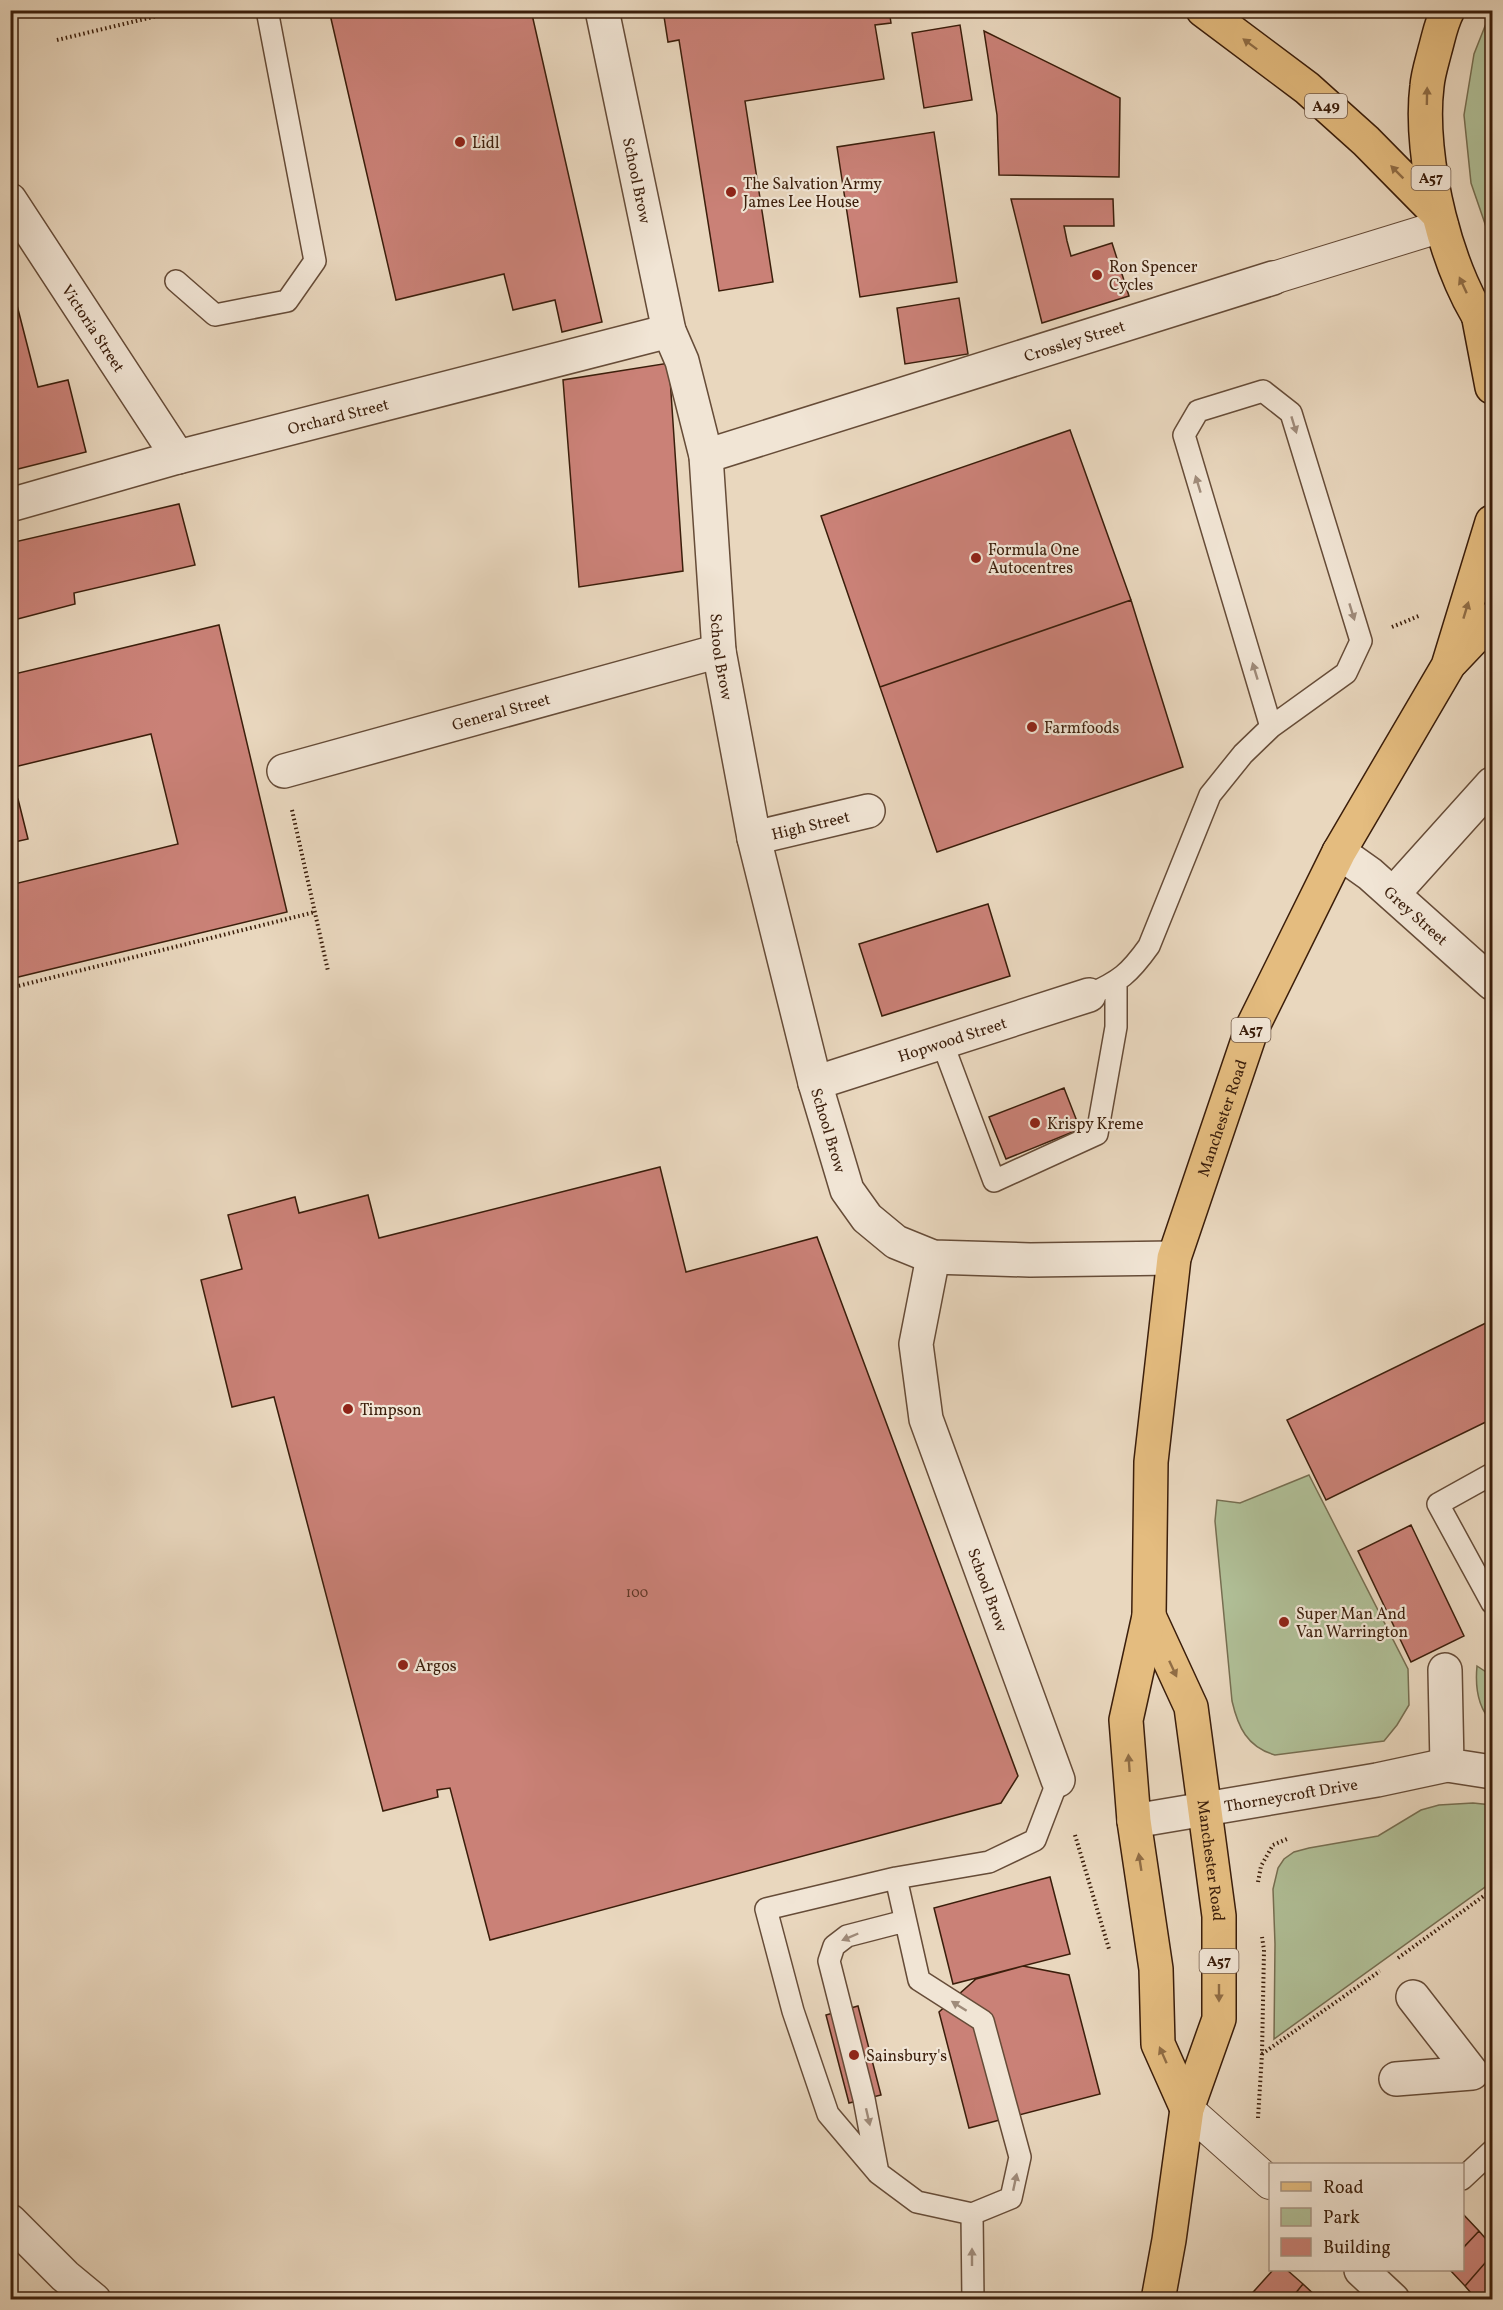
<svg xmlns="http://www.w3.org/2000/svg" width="1503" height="2310" font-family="Vollkorn,serif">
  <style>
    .green { fill: #b0bf97; stroke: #766e51; stroke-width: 1.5 }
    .building { fill: #ca8177; stroke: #3b1e0b; stroke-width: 1.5 }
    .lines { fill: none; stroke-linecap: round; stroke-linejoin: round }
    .service-casing { stroke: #664c38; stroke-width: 24 }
    .pedestrian-casing { stroke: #664c38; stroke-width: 34 }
    .minor-casing { stroke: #664c38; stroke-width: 36 }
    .tertiary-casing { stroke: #664c38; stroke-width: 36 }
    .primary-casing { stroke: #3b1e0b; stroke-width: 36 }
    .trunk-casing { stroke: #3b1e0b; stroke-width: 36 }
    .path { stroke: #3b1e0b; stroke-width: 4; stroke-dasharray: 1.5 3; stroke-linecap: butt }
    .service { stroke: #f1e5d5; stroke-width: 21 }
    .pedestrian { stroke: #f1e5d5; stroke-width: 32 }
    .minor { stroke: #f1e5d5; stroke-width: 33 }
    .tertiary { stroke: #f1e5d5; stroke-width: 33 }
    .primary { stroke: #e4bc7f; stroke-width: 33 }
    .trunk { stroke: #e4bc7f; stroke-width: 33 }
    .oneway { fill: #906d45 }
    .oneway2 { fill: #9f8b7a }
    .poi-dot { fill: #8f2418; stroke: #f1e5d5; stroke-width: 2 }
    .labels { text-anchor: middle; stroke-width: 4.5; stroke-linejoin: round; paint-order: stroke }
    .number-label { font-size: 14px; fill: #5f3726 }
    .shield { fill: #f1e5d5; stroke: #725a48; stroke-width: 1.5 }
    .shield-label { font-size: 15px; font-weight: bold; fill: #3b1e0b }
    .poi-label { font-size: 16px; fill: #3b1e0b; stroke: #f1e5d5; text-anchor: start }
    .street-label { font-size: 16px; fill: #3b1e0b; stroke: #f1e5d5 }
  </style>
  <rect width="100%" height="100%" fill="#e9d7be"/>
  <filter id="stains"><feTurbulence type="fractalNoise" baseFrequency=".00333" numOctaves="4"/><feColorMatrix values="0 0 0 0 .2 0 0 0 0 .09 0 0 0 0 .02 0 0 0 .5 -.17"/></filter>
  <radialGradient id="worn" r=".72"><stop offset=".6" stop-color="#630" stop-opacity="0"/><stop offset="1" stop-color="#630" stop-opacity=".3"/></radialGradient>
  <!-- green -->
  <path class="green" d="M1491 11H1492V244L1471 183 1464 115 1474 54Z
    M1309 1475 1408 1669 1409 1705 1397 1725 1384 1741 1275 1755C1247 1747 1238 1727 1232 1701L1215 1521 1217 1500 1240 1503Z
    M1477 1666 1492 1676V1722C1477 1707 1475 1687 1477 1666Z
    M1473 1803 1492 1805V1882L1274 2039 1275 1944 1273 1889 1278 1868 1284 1859 1294 1852 1309 1848 1378 1836 1421 1810 1439 1805Z"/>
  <!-- building -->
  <path class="building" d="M329 10H531L602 322 562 332 555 300 513 310 504 274 396 300Z
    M663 10H889L891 23 875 25 884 79 745 101 773 282 719 291 679 40 668 42Z
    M960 25 972 100 924 108 912 33Z
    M984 31 1120 98 1119 177 999 175 997 115Z
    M934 132 957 282 860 297 837 147Z
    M1011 199H1113L1114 226H1064L1067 241 1071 256 1112 243 1129 296 1042 323Z
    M10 278 38 387 68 380 86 452 10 471Z
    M959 298 968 354 905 364 897 308Z
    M669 363 683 571 579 587 563 380Z
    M1070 430 1131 600 880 687 821 516Z
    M179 504 195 565 74 593 75 604 10 621V543Z
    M1131 600 1183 767 937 852 880 687Z
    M219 625 287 912 10 979V885L178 844 151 734 10 768V675Z
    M18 799 28 839 10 843V800Z
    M988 904 1010 976 882 1016 859 944Z
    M1064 1088 1080 1129 1006 1159 989 1117Z
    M660 1167 686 1272 817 1237 1018 1776 1001 1803 490 1940 450 1788 437 1790 438 1797 383 1811 274 1397 232 1407 201 1280 242 1269 228 1215 295 1197 299 1213 368 1195 379 1238Z
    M1492 1320V1419L1326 1500 1287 1420Z
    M1411 1525 1464 1636 1411 1662 1358 1551Z
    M1050 1877 1070 1954 953 1984 934 1908Z
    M1023 1966 1069 1975 1100 2094 969 2128 939 2012 976 1979Z
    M858 2006 881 2095 849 2103 826 2015Z
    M1462 2213 1479 2231 1462 2249Z
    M1479 2231 1492 2246V2255L1465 2286 1450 2270H1462V2249Z
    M1492 2255V2295L1488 2300H1477L1465 2286Z
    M1273 2270H1287L1303 2284 1290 2300H1246Z
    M1303 2284 1320 2300H1290Z"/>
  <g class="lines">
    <defs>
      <path id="service" d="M176 281 215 315 287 301 315 261 267 10
        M1089 995C1120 981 1129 974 1149 946L1210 795 1243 754 1271 727 1346 673 1361 641 1291 413 1263 391 1198 411 1184 435 1271 727
        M942 1042 994 1181 1097 1134 1116 1027V983
        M1492 1474 1438 1504 1492 1603
        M896 1878 919 1980 983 2021 1020 2157 1011 2198 972 2214 917 2202 878 2173 828 2114 793 2011 766 1909 896 1878 989 1862 1035 1840 1058 1780
        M878 2173 864 2099 829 1961 834 1946 847 1936 905 1921
        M1462 2179 1492 2151
        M972 2214 973 2300"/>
      <path id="pedestrian" d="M1273 278 1442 226
        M1187 2109 1270 2183"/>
      <g id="minor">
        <path id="s1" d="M602 10 669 331 682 361 706 456 719 651 754 838 815 1083 847 1190 867 1218 896 1242 933 1257 1030 1260 1174 1258"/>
        <path id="s2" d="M10 200 178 457"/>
        <path id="s3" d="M706 456 1273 278"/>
        <path id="s4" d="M10 505 178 457 669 331"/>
        <path id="s5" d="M284 771 719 651"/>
        <path id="s6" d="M754 838 868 811"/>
        <path id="s7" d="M1339 852 1370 874 1492 983"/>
        <path d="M1393 894 1492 784"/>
        <path id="s8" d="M815 1083 1089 995"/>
        <path id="s9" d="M933 1257 916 1344 926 1419 1058 1780"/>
        <path d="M1445 1670 1447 1765 1492 1772"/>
        <path id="s10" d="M1134 1821 1377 1780 1447 1765"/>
        <path d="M1396 2079 1472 2073 1413 1997"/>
        <path d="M1361 2270 1393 2300"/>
      </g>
      <path id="tertiary" d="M10 2221 65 2276 94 2300"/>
      <g id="primary">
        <path d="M1479 319 1492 387"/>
        <path d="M1452 661 1492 619"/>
        <path id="s11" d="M1149 1616 1191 1707 1219 1916V2019L1187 2109 1169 2240 1158 2300"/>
        <path id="s12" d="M1187 2109 1158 2044 1156 1969 1134 1821 1126 1720 1149 1616 1151 1462 1174 1258 1252 1028 1339 852 1448 666 1492 522"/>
      </g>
      <path id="trunk" d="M1203 10 1307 88 1366 141 1438 214
        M1448 10C1441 23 1439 36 1435 50 1432 62 1428 74 1427 86 1418 156 1447 281 1492 335"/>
    </defs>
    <!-- service casing -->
    <use href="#service" class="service-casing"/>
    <!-- pedestrian casing -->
    <use href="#pedestrian" class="pedestrian-casing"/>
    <!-- minor casing -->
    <use href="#minor" class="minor-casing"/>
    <!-- tertiary casing -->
    <use href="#tertiary" class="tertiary-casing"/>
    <!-- primary casing -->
    <use href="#primary" class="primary-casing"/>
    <!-- trunk casing -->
    <use href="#trunk" class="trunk-casing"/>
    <!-- path -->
    <path class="path" d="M57 40 182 10
      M1392 627 1421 615
      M292 810 328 971
      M10 988 315 912
      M1075 1835 1109 1949
      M1258 1882 1261 1866 1273 1845 1287 1839
      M1398 1958 1492 1890
      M1262 2054 1380 1971
      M1258 2118 1262 2054 1264 1950 1262 1937"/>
    <!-- service -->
    <use href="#service" class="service"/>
    <!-- pedestrian -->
    <use href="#pedestrian" class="pedestrian"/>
    <!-- minor -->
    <use href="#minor" class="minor"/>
    <!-- tertiary -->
    <use href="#tertiary" class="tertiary"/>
    <!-- primary -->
    <use href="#primary" class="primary"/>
    <!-- trunk -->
    <use href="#trunk" class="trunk"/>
  </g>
  <!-- one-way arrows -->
  <defs><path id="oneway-solid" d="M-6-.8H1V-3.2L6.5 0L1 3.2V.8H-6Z" transform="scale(1.5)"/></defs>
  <g class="oneway">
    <use href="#oneway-solid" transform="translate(1250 44) rotate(-143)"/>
    <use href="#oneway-solid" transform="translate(1427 96) rotate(-89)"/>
    <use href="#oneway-solid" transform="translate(1397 172) rotate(-135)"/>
    <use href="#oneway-solid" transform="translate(1463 285) rotate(-115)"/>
    <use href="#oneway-solid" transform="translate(1466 610) rotate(-73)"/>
    <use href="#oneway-solid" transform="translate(1173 1669) rotate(65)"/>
    <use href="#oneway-solid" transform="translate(1129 1763) rotate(-94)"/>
    <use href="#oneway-solid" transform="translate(1140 1862) rotate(-99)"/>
    <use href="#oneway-solid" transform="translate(1219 1993) rotate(90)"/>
    <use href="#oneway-solid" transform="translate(1163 2055) rotate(-114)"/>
  </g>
  <g class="oneway2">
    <use href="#oneway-solid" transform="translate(1294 425) rotate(73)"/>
    <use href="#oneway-solid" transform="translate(1198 484) rotate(-107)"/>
    <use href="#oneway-solid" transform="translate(1352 612) rotate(73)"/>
    <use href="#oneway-solid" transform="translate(1255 671) rotate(-107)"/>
    <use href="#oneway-solid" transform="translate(850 1937) rotate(157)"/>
    <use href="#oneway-solid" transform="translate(959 2006) rotate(-148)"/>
    <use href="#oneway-solid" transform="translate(868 2117) rotate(77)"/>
    <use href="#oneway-solid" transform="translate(1015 2182) rotate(-78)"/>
    <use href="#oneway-solid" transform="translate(972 2257) rotate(-90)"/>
  </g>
  <!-- markers -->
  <g class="poi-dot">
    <circle cx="460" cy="142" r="6"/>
    <circle cx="731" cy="192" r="6"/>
    <circle cx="1097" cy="275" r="6"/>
    <circle cx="976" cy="558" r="6"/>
    <circle cx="1032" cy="727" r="6"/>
    <circle cx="1035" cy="1123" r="6"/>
    <circle cx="348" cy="1409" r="6"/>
    <circle cx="1284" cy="1622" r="6"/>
    <circle cx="403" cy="1665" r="6"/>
    <circle cx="854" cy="2055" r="6"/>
  </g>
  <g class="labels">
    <!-- number labels -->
    <g class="number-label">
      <text x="637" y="1597">100</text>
    </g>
    <!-- shield labels -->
    <g class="shield">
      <rect x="1305" y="94" width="42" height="24" rx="4.5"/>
      <rect x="1411.5" y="166" width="39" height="24" rx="4.5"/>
      <rect x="1231.5" y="1018" width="39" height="24" rx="4.5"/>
      <rect x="1199.5" y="1949" width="39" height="24" rx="4.5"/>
    </g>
    <g class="shield-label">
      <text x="1326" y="111">A49</text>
      <text x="1431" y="183">A57</text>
      <text x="1251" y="1035">A57</text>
      <text x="1219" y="1966">A57</text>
    </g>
    <!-- poi labels -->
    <g class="poi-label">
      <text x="472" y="148">Lidl</text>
      <text x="743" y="189">The Salvation Army<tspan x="743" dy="18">James Lee House</tspan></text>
      <text x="1109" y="272">Ron Spencer<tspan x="1109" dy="18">Cycles</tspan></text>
      <text x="988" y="555">Formula One<tspan x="988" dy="18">Autocentres</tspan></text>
      <text x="1044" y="733">Farmfoods</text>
      <text x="1047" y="1129">Krispy Kreme</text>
      <text x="360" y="1415">Timpson</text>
      <text x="1296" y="1619">Super Man And<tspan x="1296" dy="18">Van Warrington</tspan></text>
      <text x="415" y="1671">Argos</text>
      <text x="866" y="2061">Sainsbury's</text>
    </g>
    <!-- street labels -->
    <g class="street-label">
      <text dy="6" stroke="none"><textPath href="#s1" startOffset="174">School Brow</textPath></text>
      <text dy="6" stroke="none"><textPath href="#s2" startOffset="153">Victoria Street</textPath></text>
      <text dy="6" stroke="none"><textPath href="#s3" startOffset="386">Crossley Street</textPath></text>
      <text dy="6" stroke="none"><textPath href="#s4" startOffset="340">Orchard Street</textPath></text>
      <text dy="6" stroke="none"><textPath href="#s1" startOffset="660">School Brow</textPath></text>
      <text dy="6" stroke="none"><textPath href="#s5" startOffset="225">General Street</textPath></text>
      <text dy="6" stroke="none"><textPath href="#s6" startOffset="58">High Street</textPath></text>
      <text dy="6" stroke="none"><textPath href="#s7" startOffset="100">Grey Street</textPath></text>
      <text dy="6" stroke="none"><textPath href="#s8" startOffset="144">Hopwood Street</textPath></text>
      <text dy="6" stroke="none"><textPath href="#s12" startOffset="1011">Manchester Road</textPath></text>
      <text dy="6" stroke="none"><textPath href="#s1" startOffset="1146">School Brow</textPath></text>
      <text dy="6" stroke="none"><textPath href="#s9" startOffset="346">School Brow</textPath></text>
      <text dy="6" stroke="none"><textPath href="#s10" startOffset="159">Thorneycroft Drive</textPath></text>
      <text dy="6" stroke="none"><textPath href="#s11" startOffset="255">Manchester Road</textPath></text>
    </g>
  </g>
  <!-- margin -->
  <rect width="1503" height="2310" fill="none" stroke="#e9d7be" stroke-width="36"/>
  <rect x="12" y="12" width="1479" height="2286" fill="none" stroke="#3b1e0b" stroke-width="3"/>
  <rect x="18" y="18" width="1467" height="2274" fill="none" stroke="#3b1e0b" stroke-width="1.5"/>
  <!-- legend -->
  <rect x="1269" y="2163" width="195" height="108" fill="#f1e5d5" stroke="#a89584" stroke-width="1.5"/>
  <rect x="1281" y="2182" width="30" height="9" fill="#e4bc7f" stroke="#a89584" stroke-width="1.5"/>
  <text x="1323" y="2193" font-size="18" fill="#3b1e0b">Road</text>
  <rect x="1281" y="2208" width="30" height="18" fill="#b0bf97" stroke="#a89584" stroke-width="1.5"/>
  <text x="1323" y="2223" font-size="18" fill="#3b1e0b">Park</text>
  <rect x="1281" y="2238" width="30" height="18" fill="#ca8177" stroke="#a89584" stroke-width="1.5"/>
  <text x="1323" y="2253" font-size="18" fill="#3b1e0b">Building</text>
  <rect width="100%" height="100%" filter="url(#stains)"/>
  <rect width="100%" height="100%" fill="url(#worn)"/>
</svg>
